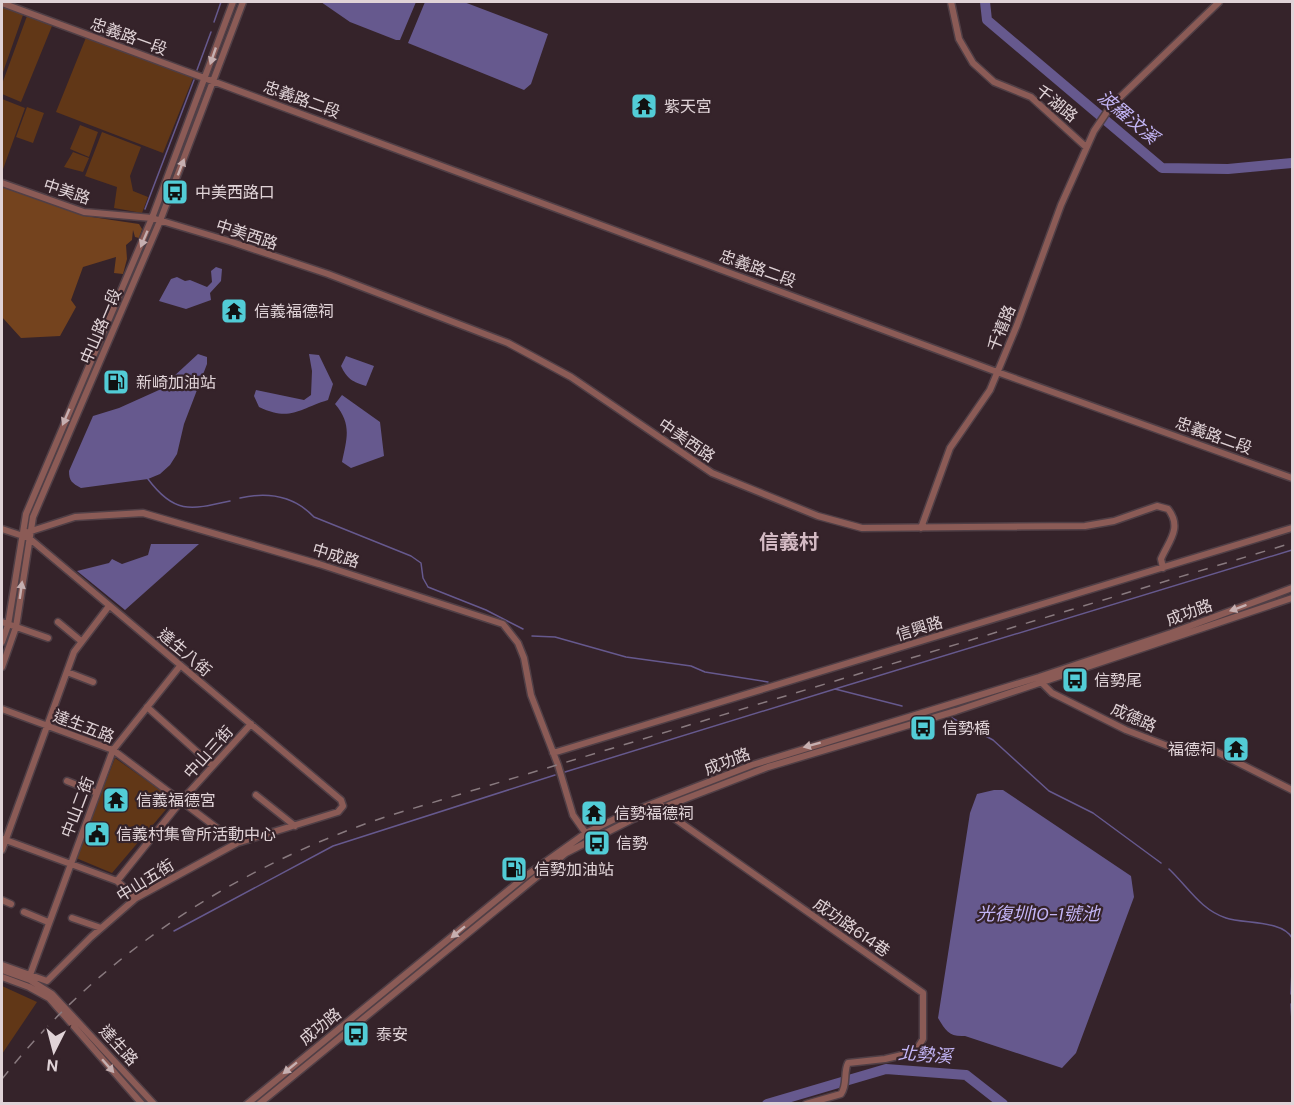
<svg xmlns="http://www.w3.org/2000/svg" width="1294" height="1105" font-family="'DM Sans','Noto Sans TC',sans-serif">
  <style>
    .green { fill: #613717 }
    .forest { fill: #74431e }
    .water { fill: #66598e }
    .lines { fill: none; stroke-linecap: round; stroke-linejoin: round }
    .stream { stroke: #66598e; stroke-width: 1.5 }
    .river { stroke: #66598e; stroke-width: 10 }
    .minor-casing { stroke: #503f46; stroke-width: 9 }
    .minor { stroke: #8b5b56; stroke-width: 6 }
    .rail { stroke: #897a7f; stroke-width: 1.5; stroke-dasharray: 10 10; stroke-linecap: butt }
    .oneway { fill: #c6afb0 }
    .labels { text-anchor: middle; stroke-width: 4.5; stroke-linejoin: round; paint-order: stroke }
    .street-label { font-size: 16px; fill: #e0d3d7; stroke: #35232a }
    .poi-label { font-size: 16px; fill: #e0d3d7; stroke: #35232a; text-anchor: start }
    .water-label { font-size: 18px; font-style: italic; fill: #c3b5f6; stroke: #35232a }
    .quarter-label { font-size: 20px; font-weight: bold; fill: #d4bbc4; stroke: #35232a }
  </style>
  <rect width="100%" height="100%" fill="#35232a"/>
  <!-- green -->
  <path class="green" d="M3 7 23 15 2 75V10Z
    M27 16 52 26 21 102 2 94V84Z
    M87 35 193 78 163 153 56 112Z
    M2 99 25 108 2 172Z
    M27 107 44 113 33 143 16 137Z
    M80 125 98 132 89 157 70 149Z
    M102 132 141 147 130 176 133 191 148 197 142 213 114 208 117 187 85 176Z
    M73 152 89 158 83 172 64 167Z
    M115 758 174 800 112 873 76 858Z
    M2 986 37 1002 2 1054Z"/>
  <!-- forest -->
  <path class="forest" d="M2 187 85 216 139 224 142 229 139 238 135 237 133 230 132 240 126 245 127 259 123 274 114 273 116 257 83 267 71 300 76 307 60 336 21 338 2 317Z"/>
  <!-- water -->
  <path class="water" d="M321 2H416L400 40H396L350 22Z
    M425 2H464L548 34 531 84 524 90 408 43Z
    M216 267 222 269 221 281 210 293 211 300 186 309 159 301 171 279 177 277 185 281 190 280 207 287 212 282 211 271Z
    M198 354 207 357V364L184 424 177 454 170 465 160 474 148 479 81 488C72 483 69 481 69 471L93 416 119 408 159 390Z
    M309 354 319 355 333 384 328 400C298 409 291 422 259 407L254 396 256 390 304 400 311 395 312 371Z
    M346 356 374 366 366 386C353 382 347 379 341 366Z
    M342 395 380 422 384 456 351 468 342 462C347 438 352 424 335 404Z
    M151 544H199L125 610 77 571 109 563 112 559 122 564 148 555Z
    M994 790H1003L1131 876 1134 897 1076 1053 1062 1068 965 1036C949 1037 946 1031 938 1018L970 813 977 794Z"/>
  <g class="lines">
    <!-- stream -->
    <path class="stream" d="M214 22 221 2
      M197 70 211 32
      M145 209 194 80
      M148 479C174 514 190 510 230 501
      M240 498C267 492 294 496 314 517L411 556 421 563 423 578 428 587 486 610 523 629
      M532 636 555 637 626 657 691 666 705 672 768 682
      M835 689 1292 550
      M952 718 993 740 1049 791 1093 813 1161 863
      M565 772 835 689 902 706
      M1169 869C1188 887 1201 910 1226 918 1244 924 1282 920 1292 938
      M174 931 333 846 555 775
      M1291 994 1292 970
      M1291 1004 1292 1021"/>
    <!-- river -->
    <path class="river" d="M985 2 987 20 1162 168 1228 169 1292 163
      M767 1104 886 1069 966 1075 1003 1104"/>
    <defs>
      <path id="minor" d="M951 2 959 39 973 63 994 82 1031 97 1086 147
        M2 3 997 372 1292 478
        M2 183 84 212 152 218 232 242 328 274 508 343 571 377 712 473 818 516 862 528 1085 526 1114 521 1157 506 1168 509C1183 528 1168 542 1161 559L1163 568
        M921 528 950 448 990 390 1017 325 1061 205 1094 131 1111 106 1219 2
        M2 529 29 538 341 800 343 806 338 812 237 843 136 898 91 937 47 981 2 965
        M22 534 75 517 143 513 319 564 503 624 518 643 524 658 531 695 558 765 573 815 587 835
        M2 622 48 638
        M58 622 81 641
        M2 642 8 625 26 514 152 218 233 2
        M2 667 16 627 33 517 160 221 243 2
        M67 672 93 682
        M1040 681 1052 693 1126 730 1186 753 1215 751 1292 790
        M147 707 213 766
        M2 709 113 750 237 843
        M553 753 1292 528
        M67 781 97 793
        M256 795 295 826
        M661 805 664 811 923 993V1039L915 1052 885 1059 848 1063C843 1073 848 1084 841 1094L806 1104
        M3 839 117 881 136 898
        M2 850 74 652 109 606
        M117 881 182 800 251 724
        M2 900 11 904
        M24 912 48 922
        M72 918 101 928
        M2 970 30 980 52 994 154 1104
        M30 975 113 750 180 666
        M2 977 29 987 49 998 142 1104
        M247 1104 527 875 586 833 623 815 752 765 1039 677 1171 633 1292 588
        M259 1104 566 853 633 819 768 767 956 711 1292 598"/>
    </defs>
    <!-- minor casing -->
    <use href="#minor" class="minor-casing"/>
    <!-- minor -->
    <use href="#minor" class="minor"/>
    <!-- rail -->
    <path class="rail" d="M2 1079C100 954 238 866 388 816L1292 543"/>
  </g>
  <!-- one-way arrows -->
  <defs><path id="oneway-solid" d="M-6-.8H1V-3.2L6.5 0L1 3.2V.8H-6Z" transform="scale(1.5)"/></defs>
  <g class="oneway">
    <use href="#oneway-solid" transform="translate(213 56) rotate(109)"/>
    <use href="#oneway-solid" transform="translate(181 167) rotate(-69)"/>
    <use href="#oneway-solid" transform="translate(144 239) rotate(113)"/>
    <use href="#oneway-solid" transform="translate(66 417) rotate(113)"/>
    <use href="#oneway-solid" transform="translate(21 590) rotate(-82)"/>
    <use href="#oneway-solid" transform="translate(1238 608) rotate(160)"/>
    <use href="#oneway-solid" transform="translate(812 745) rotate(165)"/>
    <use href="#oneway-solid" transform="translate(458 932) rotate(141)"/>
    <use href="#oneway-solid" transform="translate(108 1066) rotate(49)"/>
    <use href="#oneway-solid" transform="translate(290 1068) rotate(141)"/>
  </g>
  <!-- icons -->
  <defs>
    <symbol id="temple-square" viewBox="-11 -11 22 22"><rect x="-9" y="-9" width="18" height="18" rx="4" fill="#52ccd6" stroke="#35232a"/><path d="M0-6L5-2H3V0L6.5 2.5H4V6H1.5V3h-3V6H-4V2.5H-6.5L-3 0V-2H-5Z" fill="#111"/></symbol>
    <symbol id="bus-square" viewBox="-11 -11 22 22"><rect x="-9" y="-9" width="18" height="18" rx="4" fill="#52ccd6" stroke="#35232a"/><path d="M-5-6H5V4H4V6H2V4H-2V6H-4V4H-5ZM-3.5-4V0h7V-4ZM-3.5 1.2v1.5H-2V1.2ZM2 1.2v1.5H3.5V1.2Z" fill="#111"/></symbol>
    <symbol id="fuel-square" viewBox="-11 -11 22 22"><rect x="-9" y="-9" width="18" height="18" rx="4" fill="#52ccd6" stroke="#35232a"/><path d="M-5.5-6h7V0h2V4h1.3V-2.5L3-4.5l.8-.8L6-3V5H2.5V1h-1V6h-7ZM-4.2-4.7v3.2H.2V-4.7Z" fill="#111"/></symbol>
    <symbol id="civic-square" viewBox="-11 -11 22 22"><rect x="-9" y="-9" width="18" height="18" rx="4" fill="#52ccd6" stroke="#35232a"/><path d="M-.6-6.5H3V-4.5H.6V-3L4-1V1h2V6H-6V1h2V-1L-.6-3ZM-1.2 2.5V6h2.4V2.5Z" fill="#111"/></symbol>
  </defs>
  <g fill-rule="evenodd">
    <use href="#temple-square" x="629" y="91" width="30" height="30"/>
    <use href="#bus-square" x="160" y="177" width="30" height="30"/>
    <use href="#temple-square" x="219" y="296" width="30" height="30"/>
    <use href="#fuel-square" x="101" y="367" width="30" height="30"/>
    <use href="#bus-square" x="1060" y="665" width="30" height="30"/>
    <use href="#bus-square" x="908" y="713" width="30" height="30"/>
    <use href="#temple-square" x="1221" y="734" width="30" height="30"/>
    <use href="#temple-square" x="101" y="785" width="30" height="30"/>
    <use href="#temple-square" x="579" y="798" width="30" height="30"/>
    <use href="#civic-square" x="82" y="819" width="30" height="30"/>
    <use href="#bus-square" x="582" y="828" width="30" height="30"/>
    <use href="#fuel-square" x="499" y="854" width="30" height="30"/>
    <use href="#bus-square" x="341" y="1019" width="30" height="30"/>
  </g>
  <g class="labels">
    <!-- street labels -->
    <g class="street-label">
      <text transform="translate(129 36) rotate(20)" y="6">忠義路一段</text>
      <text transform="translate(302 99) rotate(20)" y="6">忠義路二段</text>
      <text transform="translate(1057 103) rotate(39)" y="6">千湖路</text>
      <text transform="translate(67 191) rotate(18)" y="6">中美路</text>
      <text transform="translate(247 234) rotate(18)" y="6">中美西路</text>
      <text transform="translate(758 268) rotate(20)" y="6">忠義路二段</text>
      <text transform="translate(100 326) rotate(-67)" y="6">中山路一段</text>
      <text transform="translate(1001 328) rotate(-68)" y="6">千禧路</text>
      <text transform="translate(1214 435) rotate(20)" y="6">忠義路二段</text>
      <text transform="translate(687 440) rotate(34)" y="6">中美西路</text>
      <text transform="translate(336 555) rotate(17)" y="6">中成路</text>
      <text transform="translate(1189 612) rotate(-20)" y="6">成功路</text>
      <text transform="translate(919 628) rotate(-17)" y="6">信興路</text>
      <text transform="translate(185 652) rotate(40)" y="6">達生八街</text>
      <text transform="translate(1134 717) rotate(24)" y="6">成德路</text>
      <text transform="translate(84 726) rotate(21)" y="6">達生五路</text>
      <text transform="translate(208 752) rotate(-48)" y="6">中山三街</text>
      <text transform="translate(727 761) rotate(-21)" y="6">成功路</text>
      <text transform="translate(77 807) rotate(-69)" y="6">中山二街</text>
      <text transform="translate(145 880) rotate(-32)" y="6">中山五街</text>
      <text transform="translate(852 927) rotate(35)" y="6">成功路614巷</text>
      <text transform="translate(320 1026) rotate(-39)" y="6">成功路</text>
      <text transform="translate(119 1045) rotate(48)" y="6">達生路</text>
    </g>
    <!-- poi labels -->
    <g class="poi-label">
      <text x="664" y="112">紫天宮</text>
      <text x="195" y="198">中美西路口</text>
      <text x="254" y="317">信義福德祠</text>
      <text x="136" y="388">新崎加油站</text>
      <text x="1094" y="686">信勢尾</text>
      <text x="942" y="734">信勢橋</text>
      <text x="1216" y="755" text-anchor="end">福德祠</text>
      <text x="136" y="806">信義福德宮</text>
      <text x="614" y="819">信勢福德祠</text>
      <text x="116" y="840">信義村集會所活動中心</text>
      <text x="616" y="849">信勢</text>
      <text x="534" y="875">信勢加油站</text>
      <text x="376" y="1040">泰安</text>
    </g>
    <!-- water labels -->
    <g class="water-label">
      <text transform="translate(1128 117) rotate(40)" y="6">波羅汶溪</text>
      <text x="1038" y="920">光復圳10-1號池</text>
      <text transform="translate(925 1055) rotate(4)" y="6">北勢溪</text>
    </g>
    <!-- quarter labels -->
    <g class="quarter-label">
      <text x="789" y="549">信義村</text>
    </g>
  </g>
  <!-- border -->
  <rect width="1294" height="1105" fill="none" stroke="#e0d3d7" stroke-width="6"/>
  <!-- north arrow -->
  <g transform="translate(54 1051) rotate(186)" stroke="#35232a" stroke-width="4.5" paint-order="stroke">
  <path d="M0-4.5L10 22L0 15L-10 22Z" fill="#e0d3d7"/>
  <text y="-9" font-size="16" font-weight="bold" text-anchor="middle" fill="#e0d3d7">N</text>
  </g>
</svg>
